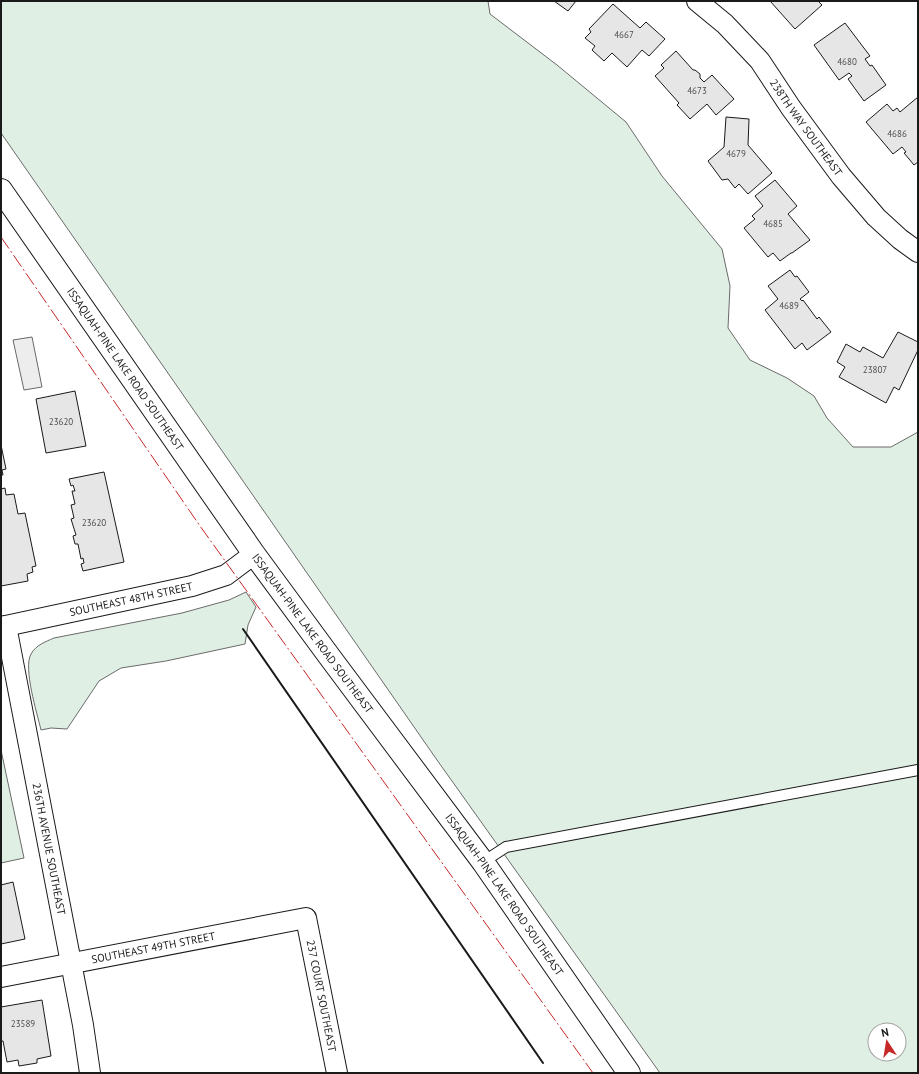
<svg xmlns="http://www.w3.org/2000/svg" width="919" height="1074" font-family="'PT Sans',sans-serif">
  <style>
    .green { fill: #e0efe3; stroke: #6a6a6a; fill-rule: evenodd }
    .parking { fill: #ededed; stroke: #6a6a6a }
    .building { fill: #e6e6e6; stroke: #1a1a1a }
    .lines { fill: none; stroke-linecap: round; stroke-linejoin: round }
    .lane-casing { stroke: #1a1a1a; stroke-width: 12 }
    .street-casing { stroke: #1a1a1a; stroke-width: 22 }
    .secondary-casing { stroke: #1a1a1a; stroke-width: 24 }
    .lane { stroke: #fff; stroke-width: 10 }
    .street { stroke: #fff; stroke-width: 20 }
    .secondary { stroke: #fff; stroke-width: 22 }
    .wall { stroke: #1a1a1a; stroke-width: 2 }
    .power { stroke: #c62828; stroke-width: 1; stroke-dasharray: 14 3 2 3; stroke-linecap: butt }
    .labels { text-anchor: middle; stroke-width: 3; stroke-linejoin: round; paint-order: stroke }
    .number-label { font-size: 9px; fill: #4d4d4d }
    .street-label { font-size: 11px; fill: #1a1a1a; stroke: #fff }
  </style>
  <rect width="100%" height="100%" fill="#fff"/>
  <!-- green -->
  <path class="green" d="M1 1H488L490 14 557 65 626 122 662 176 722 249 730 286 728 328 750 360 787 378 814 396 827 418 853 447H891L918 432V1073H660L437 760 1 133ZM875 1030H899V1054H875Z
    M246 592 256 607 248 625 245 644 166 661 121 668 99 681 67 729 51 728 41 730C37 713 23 668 31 654 36 645 45 642 54 638L182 613 229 600Z
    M1 750 24 858 1 863Z"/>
  <!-- parking -->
  <path class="parking" d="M32 337 42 387 24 390 13 340Z"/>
  <!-- building -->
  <path class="building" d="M554 1H576L568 11Z
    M770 1H818L822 5 795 29Z
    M613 4 640 28 646 22 665 39 649 56 642 50 627 67 612 53 604 61 592 50 595 46 585 38 591 32 589 29Z
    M845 23 870 56 865 59 870 66 872 65 886 85 864 101 848 79 852 76 849 73 839 80 814 45Z
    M676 51 693 70H695L700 74V78L704 82 712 75 734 99 716 115 707 104 690 119 677 105 679 103 655 76 664 68 661 65Z
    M918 97V162L914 165 904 153 906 152 902 147 893 154 866 122 887 104 893 111 897 108 900 112Z
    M726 117 749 119 748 145 772 173 748 194 739 184 735 188 728 179 722 180 708 161 724 147Z
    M775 180 797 206 788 214 810 240 792 253H791L780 261 773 253 768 257 744 228 755 219 752 216 763 206 755 196Z
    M790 270 795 277 797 276 809 292 800 299 802 301 803 300 817 319 819 317 831 332 807 350 802 343 795 349 765 310 778 299 768 286Z
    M898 332 918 342V350L899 390 894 387 886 403 839 377 845 367 837 362 846 344 860 352 863 347 883 358Z
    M75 391 86 446 46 453 36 399Z
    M1 445 6 469 2 470 3 475H1Z
    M104 472 124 562 83 571 81 564 84 563 83 558 81 559 78 544H75L73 536 76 535 71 519 74 518 71 505 75 504 72 491H75L73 485 71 486 69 479Z
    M5 488 6 495 14 494 18 514 25 513 36 566 32 567 33 572 27 574 28 581 1 586V489Z
    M13 882 25 939 1 944V885Z
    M42 1000 51 1056 37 1059V1063L19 1066 18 1060 7 1062 3 1041H1V1007Z"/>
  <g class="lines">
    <defs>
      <path id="lane" d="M483 862 506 847 918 770"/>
      <g id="street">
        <path id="s1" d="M697 1 725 24 760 61 791 108 841 176 876 217 900 239 918 252"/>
        <path id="s2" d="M6 626 83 1025 90 1073"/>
        <path id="s3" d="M1 627 192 586 226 575 254 554"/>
        <path id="s4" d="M1 977 306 918 337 1073"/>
      </g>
      <g id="secondary">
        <path id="s5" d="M1 190 254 554 329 656 483 862 629 1073"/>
      </g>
    </defs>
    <!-- lane casing -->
    <use href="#lane" class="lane-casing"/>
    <!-- street casing -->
    <use href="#street" class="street-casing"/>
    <!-- secondary casing -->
    <use href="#secondary" class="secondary-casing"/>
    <!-- lane -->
    <use href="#lane" class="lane"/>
    <!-- street -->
    <use href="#street" class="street"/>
    <!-- secondary -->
    <use href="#secondary" class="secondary"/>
    <!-- wall -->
    <path class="wall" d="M243 629 543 1063"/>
    <!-- power -->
    <path class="power" d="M1 237 200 526 593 1073"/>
  </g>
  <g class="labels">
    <!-- number labels -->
    <g class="number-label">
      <text x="624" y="38">4667</text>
      <text x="847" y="65">4680</text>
      <text x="697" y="94">4673</text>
      <text x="897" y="137">4686</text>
      <text x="736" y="157">4679</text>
      <text x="773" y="227">4685</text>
      <text x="789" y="309">4689</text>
      <text x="875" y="373">23807</text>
      <text x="61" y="425">23620</text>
      <text x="94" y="526">23620</text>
      <text x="23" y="1027">23589</text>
    </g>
    <!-- street labels -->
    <g class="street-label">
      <text dy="4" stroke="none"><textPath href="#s1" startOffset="168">238TH WAY SOUTHEAST</textPath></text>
      <text dy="4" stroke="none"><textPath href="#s5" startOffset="218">ISSAQUAH-PINE LAKE ROAD SOUTHEAST</textPath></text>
      <text dy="4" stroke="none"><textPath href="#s3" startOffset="133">SOUTHEAST 48TH STREET</textPath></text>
      <text dy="4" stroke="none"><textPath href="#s5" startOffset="542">ISSAQUAH-PINE LAKE ROAD SOUTHEAST</textPath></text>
      <text dy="4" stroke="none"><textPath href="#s2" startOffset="227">236TH AVENUE SOUTHEAST</textPath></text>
      <text dy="4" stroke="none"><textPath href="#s5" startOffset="866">ISSAQUAH-PINE LAKE ROAD SOUTHEAST</textPath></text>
      <text dy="4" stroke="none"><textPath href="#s4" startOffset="155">SOUTHEAST 49TH STREET</textPath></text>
      <text dy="4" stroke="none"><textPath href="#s4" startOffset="390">237 COURT SOUTHEAST</textPath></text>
    </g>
  </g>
  <!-- border -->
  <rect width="919" height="1074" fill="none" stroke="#1a1a1a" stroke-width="4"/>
  <!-- north arrow -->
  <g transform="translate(887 1042) rotate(348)"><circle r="19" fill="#ffffff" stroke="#a3a3a3"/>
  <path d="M0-3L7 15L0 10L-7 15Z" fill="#c62828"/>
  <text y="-6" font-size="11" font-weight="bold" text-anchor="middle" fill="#1a1a1a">N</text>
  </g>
</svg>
